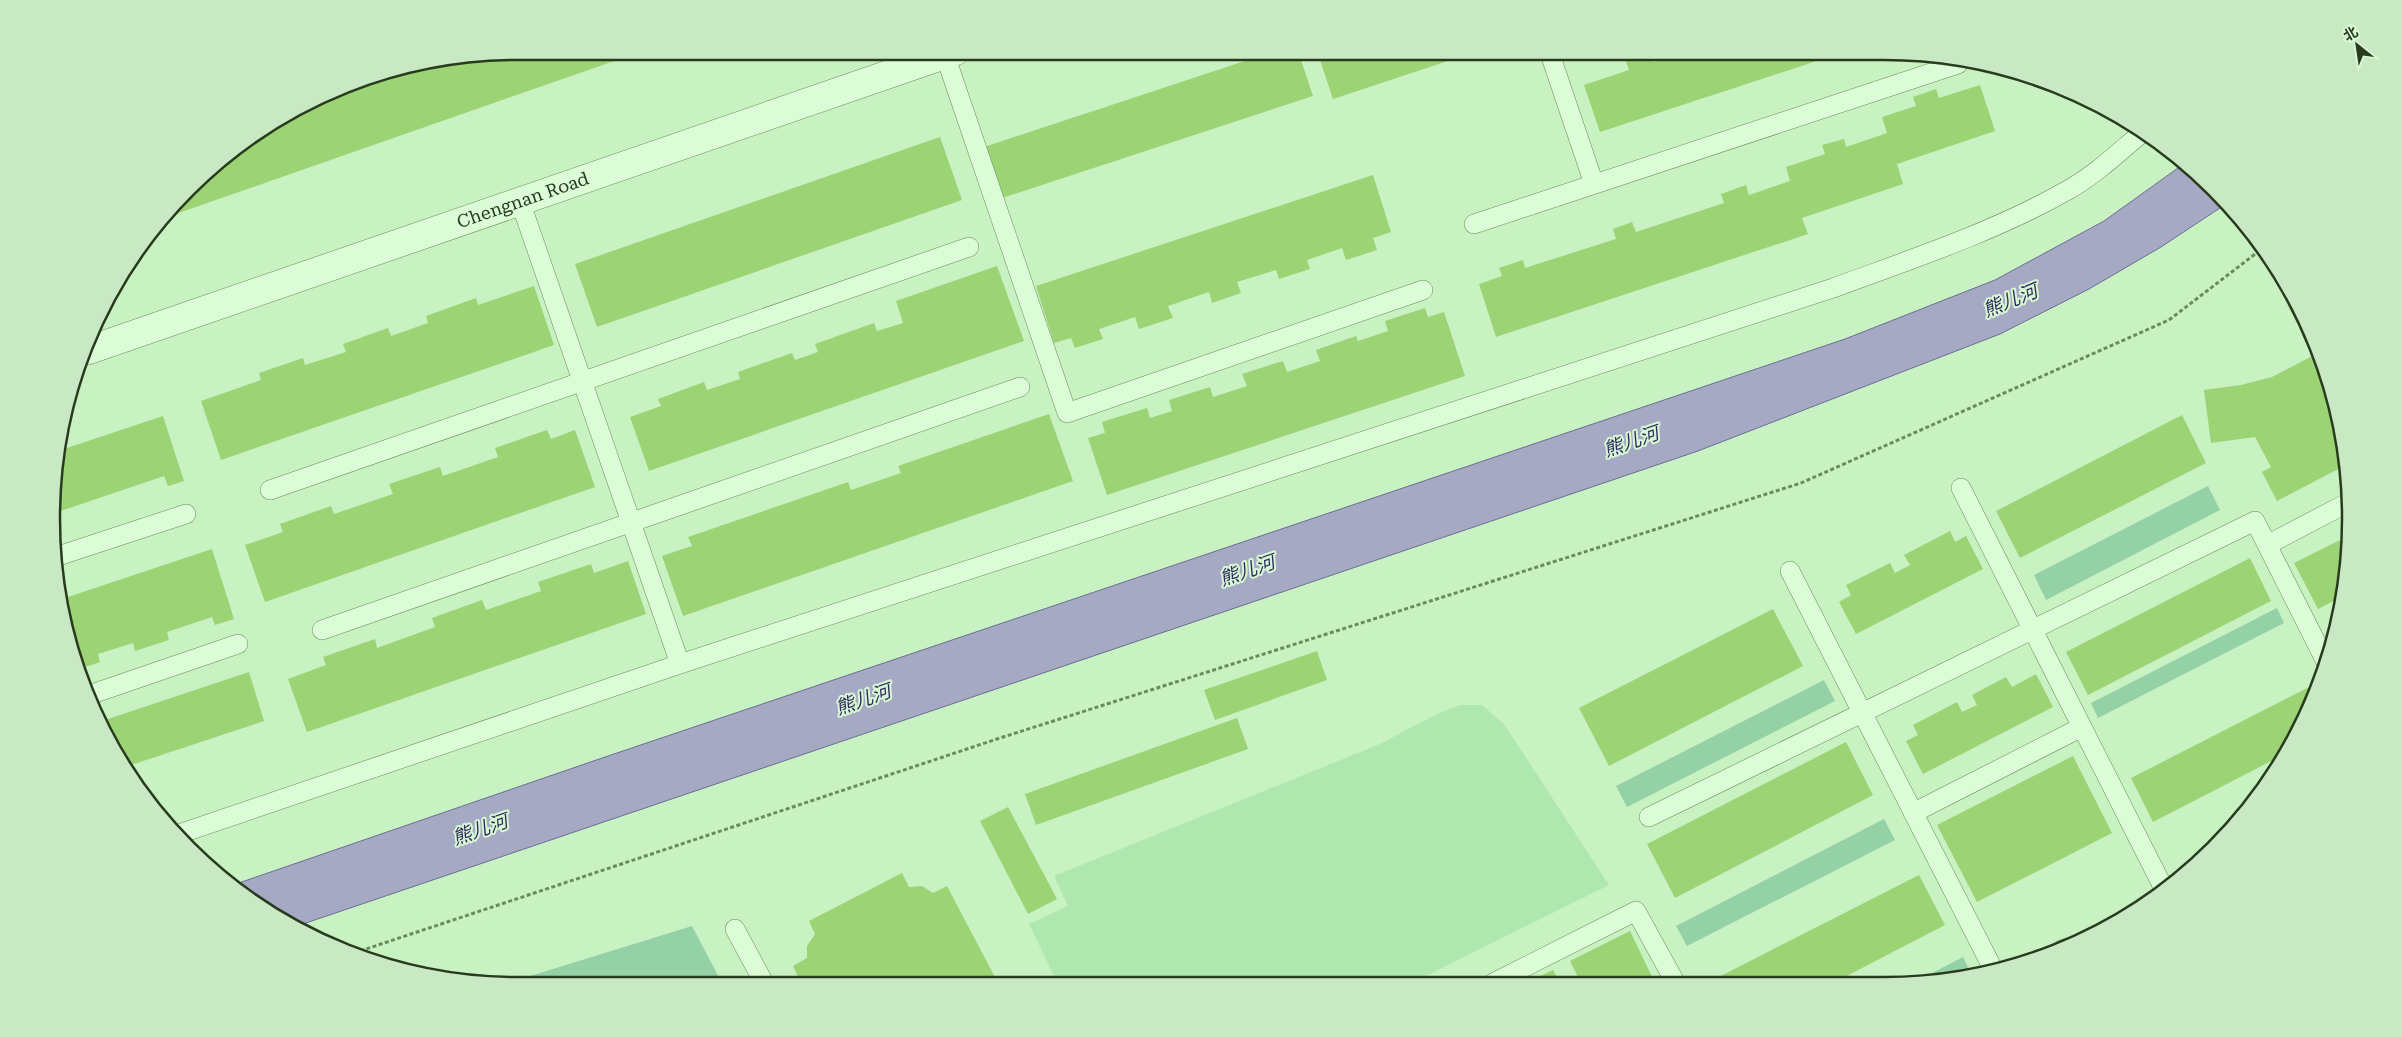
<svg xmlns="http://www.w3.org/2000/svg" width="2402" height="1037" font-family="'Roboto Serif','Noto Sans SC',serif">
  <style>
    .farmland { fill: #afe8af }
    .green { fill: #95d1a6 }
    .water { fill: #a5a9c4; stroke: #6a6e93 }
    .building { fill: #9cd375 }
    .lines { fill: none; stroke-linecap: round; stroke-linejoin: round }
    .service-casing { stroke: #688e57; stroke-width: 20 }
    .tertiary-casing { stroke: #688e57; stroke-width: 29 }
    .path { stroke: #688e57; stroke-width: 3; stroke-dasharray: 4 2.5; stroke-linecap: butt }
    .service { stroke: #dbfcd6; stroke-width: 19 }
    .tertiary { stroke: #dbfcd6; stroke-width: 28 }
    .labels { text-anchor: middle; stroke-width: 4; stroke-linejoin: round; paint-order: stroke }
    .street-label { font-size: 18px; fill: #283c1d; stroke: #d7f8d2 }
    .water-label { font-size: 19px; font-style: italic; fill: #302b5d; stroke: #d7f8d2 }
    .rim { fill: none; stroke: #283c1d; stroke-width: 2.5 }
  </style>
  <rect width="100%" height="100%" fill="#c8f2c2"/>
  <!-- farmland -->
  <path class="farmland" d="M1460 705H1482L1504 724 1609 885 1412 983 1058 984 1029 924 1068 906 1054 876 1380 744 1435 715Z"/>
  <!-- green -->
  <path class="green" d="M2208 486 2220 510 2046 600 2034 575Z
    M2277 608 2284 623 2098 718 2091 703Z
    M1824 680 1835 701 1627 807 1616 786Z
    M1884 819 1895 840 1687 946 1676 926Z
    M692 926 723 985 532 986 527 977Z
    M1963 957 1970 971 1945 982H1915Z"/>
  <!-- water -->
  <path class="water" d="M2185 163 2226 204 2161 247 2089 289 2000 334 1698 451 300 925 230 886 608 756 1845 339 1995 280 2104 221Z"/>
  <!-- building -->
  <path class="building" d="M519 51 640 52 170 216 211 167 285 114 368 76Z
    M1275 51H1298L1313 96 999 199 981 148Z
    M1317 51H1475V52L1333 99Z
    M1647 51H1650L1654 62 1686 51 1844 52 1600 132 1584 85 1629 70 1625 59Z
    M1980 85 1995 131 1897 164 1903 184 1802 218 1808 234 1496 337 1479 284 1502 276 1499 268 1523 260 1525 268 1616 239 1613 229 1632 222 1636 232 1724 203 1721 194 1746 185 1749 195 1790 181 1786 167 1825 154 1822 145 1844 139 1846 147 1887 133 1882 117 1916 106 1913 97 1936 89 1939 98Z
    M940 137 962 200 597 327 575 264Z
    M1373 175 1391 232 1373 238 1377 250 1346 260 1342 248 1307 260 1310 269 1279 279 1276 270 1237 282 1241 293 1212 303 1209 292 1168 306 1173 318 1139 329 1135 317 1099 329 1103 339 1075 348 1071 338 1054 343 1036 286Z
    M997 266 1024 341 649 471 630 417 661 406 658 399 704 382 707 390 740 379 738 372 792 353 795 360 818 352 815 344 874 323 877 331 903 323 896 301Z
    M534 286 554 345 221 460 201 401 261 380 259 373 303 358 305 365 346 352 343 344 388 328 391 336 428 323 426 316 476 298 478 305Z
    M1425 308 1428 317 1444 312 1465 376 1107 495 1088 438 1105 433 1102 422 1147 408 1150 418 1172 411 1169 400 1210 387 1213 397 1247 386 1242 374 1283 361 1287 372 1320 361 1316 350 1356 336 1358 341 1388 331 1385 321Z
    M2318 353 2335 398 2346 465 2277 501 2262 472 2271 467 2255 437 2211 443 2204 390 2241 385 2272 377Z
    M1049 414 1073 481 683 616 662 556 692 546 688 537 848 482 851 490 901 473 898 466Z
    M2182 415 2206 463 2020 558 1996 511Z
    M163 416 184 481 168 486 164 476 52 514 58 451Z
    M547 430 551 439 575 430 595 487 265 602 245 545 283 532 280 524 331 506 334 514 393 494 389 484 440 467 443 476 498 457 495 448Z
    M1950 531 1955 542 1966 536 1983 569 1856 634 1839 602 1851 595 1846 585 1890 563 1895 573 1910 565 1904 555Z
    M2348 536 2347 580 2343 596 2318 609 2294 563Z
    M212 549 234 619 215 625 212 617 167 632 169 640 135 651 133 643 98 654 100 662 82 668 60 609 59 600Z
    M2250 558 2271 601 2088 695 2066 652Z
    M628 561 646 614 307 732 288 679 326 665 323 657 375 639 377 648 435 627 432 618 482 600 486 610 541 591 538 582 591 564 594 573Z
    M1773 609 1803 666 1609 766 1579 708Z
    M1317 651 1327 680 1215 720 1204 690Z
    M249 672 264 721 125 767 114 752 102 721Z
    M2036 674 2053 707 1923 774 1906 741 1918 735 1913 725 1957 702 1962 712 1977 705 1972 695 2006 677 2012 687Z
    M2315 684 2317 687 2283 755 2153 822 2131 778Z
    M1237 718 1248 749 1036 825 1025 794Z
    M1846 742 1873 795 1675 898 1647 844Z
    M2073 756 2112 833 1977 902 1937 825Z
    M1008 807 1057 899 1028 914 980 821Z
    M902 873 909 887 922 886 933 893 947 886 998 983 802 985 793 966 807 958V946L815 934 809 921Z
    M1919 875 1945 925 1835 982H1709Z
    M1630 931 1655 983H1581L1570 961Z
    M1553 970 1560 983H1526Z"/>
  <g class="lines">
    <defs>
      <path id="service" d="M1549 51 1594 184
        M945 55 1067 413 1423 290
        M520 201 680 664
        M1474 224 1958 64
        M1961 488 2165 891
        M270 490 969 247
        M2267 545 2349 502
        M55 557 186 514
        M1790 571 1993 969
        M322 630 1020 387
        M92 694 238 644
        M1913 813 2082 727
        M1649 817 2255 521 2327 664
        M176 835 680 664 1833 288C1912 259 1994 232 2068 190 2095 175 2119 152 2143 132
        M735 929 765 985
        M2061 950 2067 948
        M1493 983 1636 911 1675 982"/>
      <g id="tertiary">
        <path id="s1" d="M89 350 956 51"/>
      </g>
    </defs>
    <!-- service casing -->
    <use href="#service" class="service-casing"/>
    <!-- tertiary casing -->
    <use href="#tertiary" class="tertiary-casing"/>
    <!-- path -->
    <path class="path" d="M354 953 1000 738 1801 483 2169 320 2263 248"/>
    <!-- service -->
    <use href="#service" class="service"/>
    <!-- tertiary -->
    <use href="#tertiary" class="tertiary"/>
  </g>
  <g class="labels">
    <!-- street labels -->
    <g class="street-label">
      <text dy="6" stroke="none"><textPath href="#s1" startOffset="459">Chengnan Road</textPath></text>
    </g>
    <!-- water labels -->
    <g class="water-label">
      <text transform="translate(2010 300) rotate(-22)" y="7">熊儿河</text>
      <text transform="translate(1631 441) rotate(-19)" y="7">熊儿河</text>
      <text transform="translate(1247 570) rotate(-19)" y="7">熊儿河</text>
      <text transform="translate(863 699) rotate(-19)" y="7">熊儿河</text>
      <text transform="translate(480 829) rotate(-19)" y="7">熊儿河</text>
    </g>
  </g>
  <!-- crop -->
  <path d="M0 0H2402V1037H0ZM518 60H1884A458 458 0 0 1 2342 518V519A458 458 0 0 1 1884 977H518A458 458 0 0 1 60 519V518A458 458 0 0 1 518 60Z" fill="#c9e9c4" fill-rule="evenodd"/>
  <path class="rim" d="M518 60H1884A458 458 0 0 1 2342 518V519A458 458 0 0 1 1884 977H518A458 458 0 0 1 60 519V518A458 458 0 0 1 518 60Z"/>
  <!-- north arrow -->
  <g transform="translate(2357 45) rotate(330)" stroke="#d7f8d2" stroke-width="4" paint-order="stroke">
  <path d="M0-4L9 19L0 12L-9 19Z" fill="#283c1d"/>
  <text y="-8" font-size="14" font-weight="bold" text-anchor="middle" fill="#283c1d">北</text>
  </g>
</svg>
